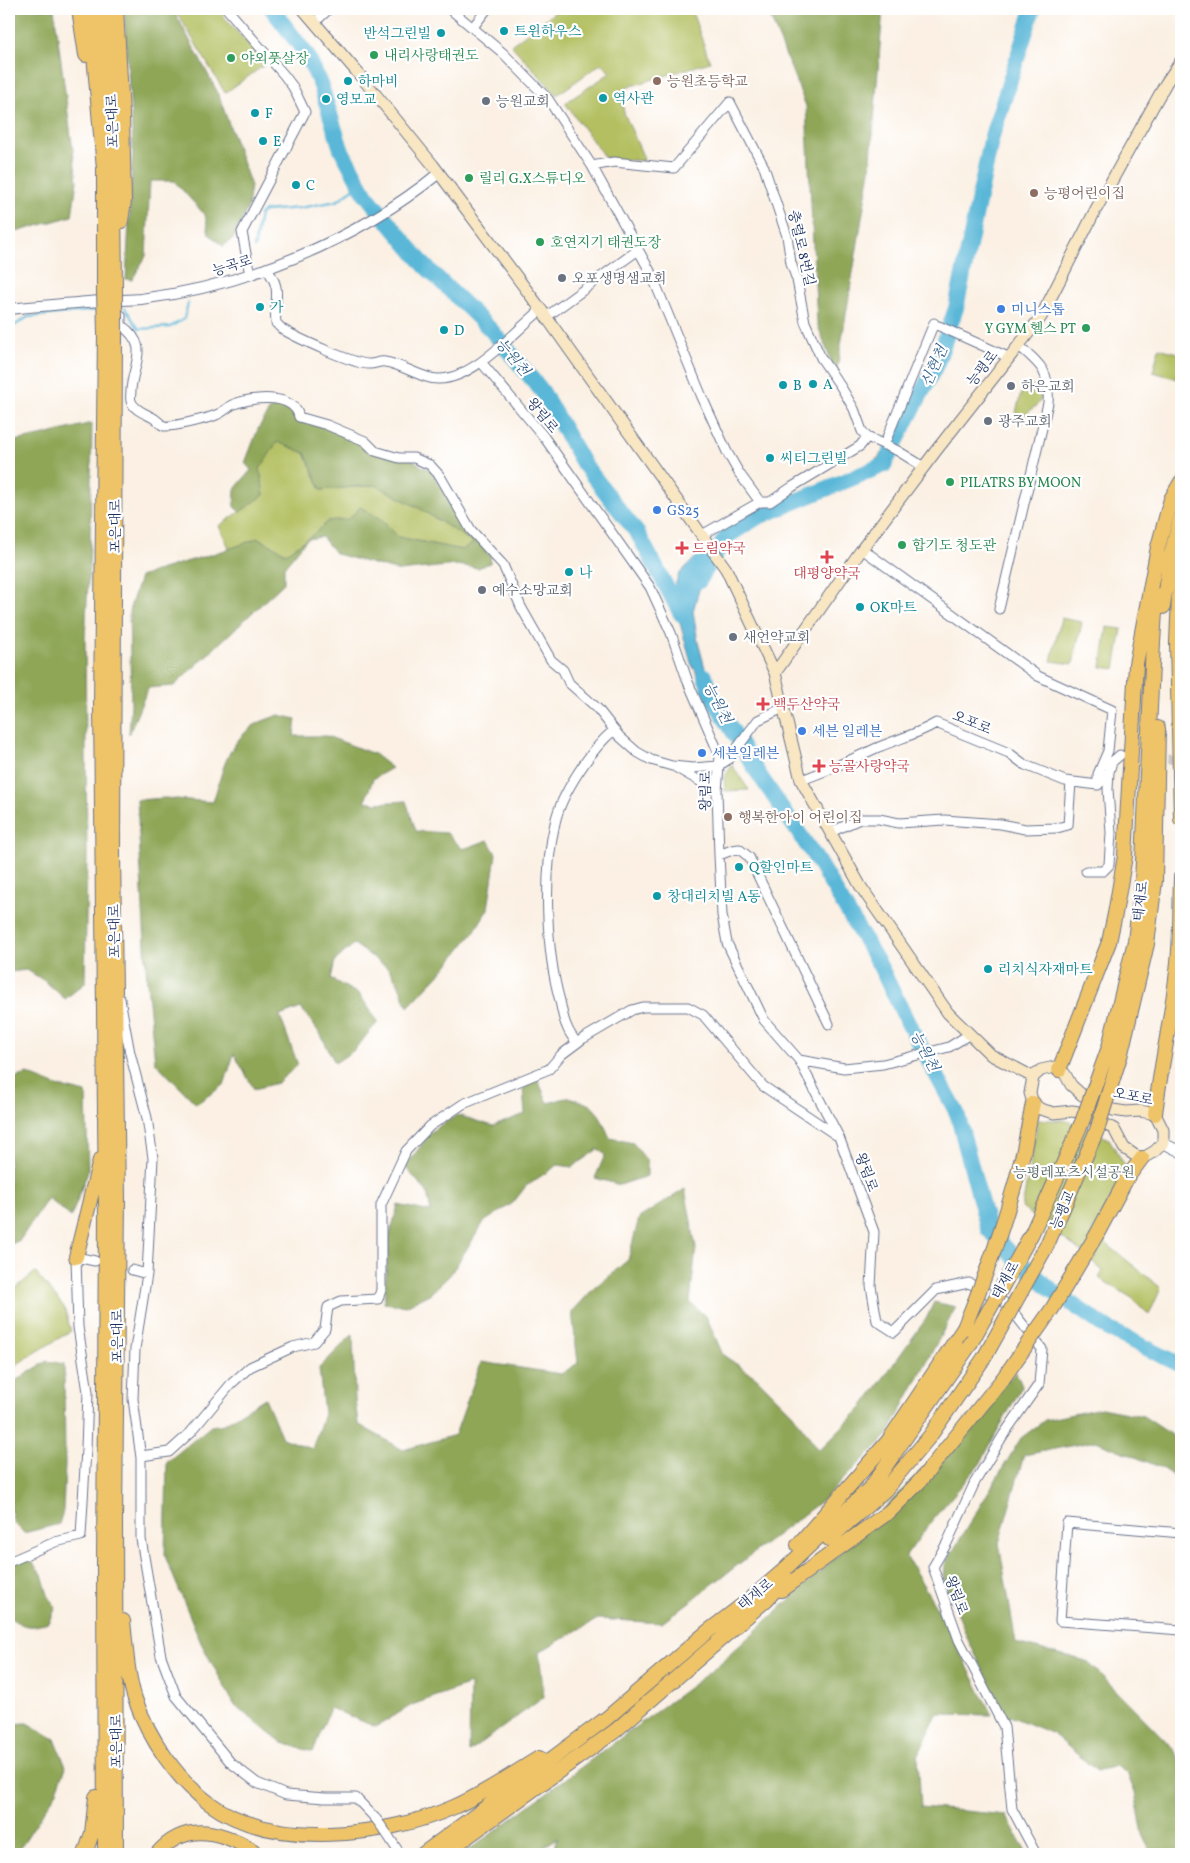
<svg xmlns="http://www.w3.org/2000/svg" width="1190" height="1863" font-family="Vollkorn,'Noto Serif KR',serif">
  <style>
    .green { fill: #b3bf61; stroke: #677760 }
    .forest { fill: #8ea657; stroke: #546a5a }
    .water { fill: #5ab7d8; stroke: #3a739b }
    .lines { fill: none; stroke-linecap: round; stroke-linejoin: round }
    .stream { stroke: #5ab7d8; stroke-width: 2.5 }
    .river { stroke: #5ab7d8; stroke-width: 16 }
    .minor-tunnel { stroke: #cec9c8; stroke-width: 9; stroke-dasharray: 9 4.5; stroke-linecap: butt }
    .minor-casing { stroke: #69738d; stroke-width: 11 }
    .tertiary-casing { stroke: #69738d; stroke-width: 12 }
    .secondary-casing { stroke: #69738d; stroke-width: 13 }
    .trunk-casing { stroke: #69738d; stroke-width: 16 }
    .minor { stroke: #fff; stroke-width: 9 }
    .tertiary { stroke: #fff; stroke-width: 10 }
    .secondary { stroke: #f9e7c3; stroke-width: 11 }
    .trunk { stroke: #efc469; stroke-width: 14 }
    .minor-bridge-casing { stroke: #69738d; stroke-width: 11; stroke-linecap: butt }
    .trunk-bridge-casing { stroke: #69738d; stroke-width: 16; stroke-linecap: butt }
    .minor-bridge { stroke: #fff; stroke-width: 9 }
    .trunk-bridge { stroke: #efc469; stroke-width: 14 }
    .culture-dot { fill: #0f9aa8; stroke: #fff; stroke-width: 2 }
    .leisure-dot { fill: #2e9e5b; stroke: #fff; stroke-width: 2 }
    .education-dot { fill: #8d6e63; stroke: #fff; stroke-width: 2 }
    .worship-dot { fill: #6b7280; stroke: #fff; stroke-width: 2 }
    .shop-dot { fill: #3f7fe0; stroke: #fff; stroke-width: 2 }
    .health-dot { fill: #e0444e; stroke: #fff; stroke-width: 2 }
    .labels { text-anchor: middle; stroke-width: 4.5; stroke-linejoin: round; paint-order: stroke }
    .culture-label { font-size: 14px; fill: #0d838f; stroke: #fff; text-anchor: start }
    .leisure-label { font-size: 14px; fill: #27864d; stroke: #fff; text-anchor: start }
    .education-label { font-size: 14px; fill: #785e54; stroke: #fff; text-anchor: start }
    .worship-label { font-size: 14px; fill: #5b616d; stroke: #fff; text-anchor: start }
    .street-label { font-size: 14px; fill: #1b2f5e; stroke: #fff }
    .shop-label { font-size: 14px; fill: #366cbe; stroke: #fff; text-anchor: start }
    .health-label { font-size: 14px; fill: #be3a42; stroke: #fff; text-anchor: start }
    .park-label { font-size: 14px; fill: #50615f; stroke: #fff }
    .water-label { font-size: 15px; font-style: italic; fill: #315f89; stroke: #fff }
  </style>
  <rect width="100%" height="100%" fill="#fff"/>
  <filter id="ink" filterUnits="userSpaceOnUse"><feTurbulence type="fractalNoise" baseFrequency=".02" numOctaves="2"/><feDisplacementMap in="SourceGraphic" scale="10" xChannelSelector="R" yChannelSelector="G"/><feConvolveMatrix kernelMatrix="1 2 1 2 8 2 1 2 1" color-interpolation-filters="sRGB"/></filter>
  <filter id="wash" filterUnits="userSpaceOnUse"><feTurbulence type="fractalNoise" baseFrequency=".0096" numOctaves="4" result="noise"/><feDisplacementMap in="SourceGraphic" scale="20" xChannelSelector="R" yChannelSelector="G"/><feGaussianBlur stdDeviation="1.12" result="paint"/><feColorMatrix in="noise" values="0 0 0 0 0 0 0 0 0 0 0 0 0 0 0 0 0 1.4 0 .05"/><feComposite in="paint" operator="in"/></filter>
  <g filter="url(#wash)">
    <rect width="100%" height="100%" fill="#fbf0e3"/>
    <!-- green -->
    <path class="green" d="M175 9H217L266 64 225 93Z
      M559 9H691L710 62 631 86 621 91 624 113 643 156 644 161 605 158 565 103 610 73 602 63 557 95 511 45Z
      M1159 348 1181 354V380L1153 372Z
      M1040 383C1046 412 1030 402 1022 422L1016 421 1015 416 1021 393Z
      M277 441 305 453 321 490 376 485 419 508 474 543 462 550 398 537 381 519H349L328 521 318 532 286 553 258 538 230 550 219 526 264 495 260 469Z
      M885 448 890 452 884 464 835 484 851 476 877 459Z
      M1061 618 1082 622 1073 664 1051 661Z
      M1107 627 1122 629 1115 669 1101 667Z
      M732 765 749 790 725 791 724 778Z
      M1038 1120H1064L1088 1128 1109 1139 1127 1169 1092 1232 1161 1288 1149 1315 1132 1298 1099 1278 1103 1271 1079 1250 1022 1208Z
      M35 1272 64 1307 71 1331 9 1369V1294Z"/>
    <!-- forest -->
    <path class="forest" d="M9 9H54L77 181 72 216 9 234Z
      M124 9H173L218 93 251 186 248 207 233 239 223 246 209 234 205 215 174 181H150L146 256 132 280 126 279 133 146Z
      M767 9H883L870 170 836 375 817 323 806 106Z
      M280 407 294 411 351 440 414 460 421 466 430 469 469 532 491 556 490 563 478 568 456 565 399 571 336 554 322 537 307 539 284 567V583L174 686 148 688 129 734 131 704 129 611 140 577C179 562 220 554 258 538L286 553C301 543 316 534 328 521L349 519 360 507 381 519 398 537 462 550 474 543 419 508 376 485 321 490 305 453 277 442 260 469 264 495 240 512 234 507 235 489 251 470 245 463 258 429 270 409Z
      M92 423 90 547 85 638 87 856 85 983 65 999 46 982 27 970 9 972V442L40 436Z
      M279 715 296 719 294 736H327L374 754 392 768 373 779 365 801 376 803 406 801 416 831 447 833 463 849 488 840 496 854 488 909 474 932 446 967 408 1007 398 983 388 968 354 944 335 961 331 979 360 995 378 1022 353 1051 335 1063 321 1035 301 1008 280 1016 298 1065 277 1083 254 1089 234 1054 224 1085 196 1104 155 1062 147 982 137 800 165 798 213 802C223 771 225 747 253 726 260 721 271 718 279 715Z
      M27 1074 57 1086 86 1093 88 1171 71 1217 48 1198 20 1240 9 1245V1080Z
      M537 1078 548 1103 569 1097 591 1105 600 1116 610 1138 633 1143 647 1161V1176L620 1185 595 1178 605 1155 598 1149 572 1167 558 1165 526 1186 513 1203 484 1222 450 1275 431 1293 406 1306 384 1303 389 1238 398 1205 431 1212 427 1192 405 1167 432 1131 457 1115 493 1126 525 1114 523 1089Z
      M685 1189 696 1248 690 1302 707 1318 723 1355 757 1378 792 1413 819 1450 863 1406 926 1319 934 1302 956 1307 887 1436 825 1498 662 1623 598 1619 539 1652 544 1697 469 1752 470 1684 412 1705 376 1727 330 1708 313 1752 283 1743 235 1706 201 1643 165 1556 167 1462 211 1426 224 1424 265 1398 282 1438 312 1449 324 1414 319 1368 353 1334 355 1399 358 1424 403 1450 455 1435 481 1362 561 1374 578 1363 572 1312 594 1288 628 1260 639 1218Z
      M47 1361 64 1364 65 1464 63 1511 59 1524 24 1533 14 1523 9 1505V1383L17 1380Z
      M1016 1372 1022 1386 980 1464 933 1519 906 1556 944 1620 992 1715 937 1714 918 1756 921 1807 1006 1815 1027 1854H552L558 1838 532 1854H464L715 1668 850 1544Z
      M1101 1408 1143 1416 1181 1441V1481L1160 1467 1096 1441 1024 1455 999 1543 1016 1643 1087 1661 1174 1749 1181 1766V1854H1152L1144 1839 1135 1793 1127 1773 1116 1766 1097 1771 1053 1734 1005 1714 969 1642 944 1579 945 1564 1021 1438 1045 1420Z
      M9 1556 32 1562 42 1574 48 1595 56 1608 48 1623C30 1628 25 1628 9 1617Z
      M27 1723 55 1739 66 1767 56 1793 16 1854H9V1724Z"/>
    <!-- water -->
    <path class="water" d="M731 534 730 538 723 549 718 540Z
      M703 550 713 565 699 590 693 611 698 642 713 698 724 716 708 694 691 663 672 594 679 574Z"/>
    <g class="lines">
      <!-- stream -->
      <path class="stream" d="M254 248 260 214 265 211 300 208 337 201 360 184
        M125 308 139 329 170 327 184 319 188 303
        M9 326H14L28 317 96 310"/>
      <!-- river -->
      <path class="river" d="M272 9 307 55 321 86 341 149 366 195 425 266 491 330 542 391 583 463 638 534 681 614
        M699 581 726 537 758 517 884 465 937 363 956 308 992 136 1033 9
        M705 676 713 698 756 770 815 857 880 966 907 1021 957 1113 988 1229 1013 1256 1052 1290 1108 1329 1181 1365"/>
    </g>
  </g>
  <g filter="url(#ink)">
    <g class="lines">
      <!-- minor-tunnel -->
      <path class="minor-tunnel" d="M1127 756 1181 760"/>
      <defs>
        <path id="minor" d="M227 9 284 75 293 87 305 112 242 232 250 275
          M450 9 503 53 548 99 592 166 651 273 702 397 727 452 739 473 760 502 702 535
          M315 22 329 9
          M473 27 487 9
          M592 166 614 162 674 168 730 102 764 167 787 236 791 263 797 280 805 322 821 358 841 387 854 409 862 431 867 437 860 446 792 487 770 502H760
          M266 268C284 291 273 298 276 323L282 329C297 338 355 365 370 364 375 364 380 361 385 362 402 364 424 380 439 379 474 379 515 331 541 310
          M121 315V325C151 347 133 362 131 390 131 393 130 399 131 401 134 411 148 414 155 419 158 421 161 425 164 426 168 428 210 418 216 415 222 413 227 408 232 405 250 397 294 392 299 417L327 425 365 441 375 451 399 458H414L430 465 440 476 471 530 503 565 521 607 551 660 563 670 569 683 597 708 619 736 637 752 651 760 672 766 693 768 718 766 729 759 758 720 783 708
          M546 317 638 250
          M939 326 1008 357
          M481 362 544 437 650 587 671 633 688 682 720 756 717 791 719 855 722 915 727 943 764 1020 799 1060 839 1137 874 1232 871 1286 877 1321 894 1332 936 1290 969 1283 1007 1304 1042 1349 1039 1384 1004 1434 975 1482 947 1543 933 1567 959 1640 1004 1727 1012 1809 1036 1854
          M867 437 898 451 924 467
          M884 445 934 323
          M862 549 1038 676 1112 710 1108 751 1098 774V785
          M999 609 1048 403C1050 371 1041 365 1019 346
          M675 767 717 791
          M801 780C828 771 854 758 879 747 898 739 918 734 936 723L1009 753 1025 765 1065 781 1098 785 1109 772 1112 762 1120 755
          M831 832 860 819H879L899 823 944 820 1001 824 1025 829 1057 828 1068 825 1071 782
          M719 855 732 850 739 849 749 857 829 1024
          M1086 871H1103L1109 865 1111 833 1108 789 1109 772
          M120 999 130 1053 147 1118 153 1158 147 1274 135 1349 133 1399 141 1458V1539L161 1656 176 1696 231 1763 257 1783 286 1795 325 1798H356L376 1819
          M584 1038 632 1010 643 1007H688L703 1015 763 1086 836 1135
          M577 1043C573 1038 569 1033 567 1027 563 1019 562 1010 560 1001 546 951 543 874 555 823 561 794 591 749 614 730
          M799 1060 844 1068 883 1064 949 1047 970 1034
          M132 1270 147 1274
          M141 1456 169 1452 191 1432 231 1384 250 1367 293 1347 314 1342 325 1329 328 1307 341 1301 378 1299 381 1290V1205L406 1151 430 1126 463 1104 549 1069 561 1055 585 1037
          M1181 1533 1067 1523 1060 1621 1181 1630
          M9 1562 55 1542 81 1536 86 1449 88 1392 78 1327 76 1257 95 1261
          M387 1834 400 1854"/>
        <path id="tertiary" d="M9 309C40 306 72 303 103 301 116 300 129 300 141 299 246 286 357 240 439 173
          M1163 1143 1181 1152"/>
        <path id="secondary" d="M303 9 363 79 433 165 537 304 726 569 775 673 801 780 861 887 948 1013 991 1055 1033 1077
          M775 673 862 549 935 452 1041 317 1095 211 1166 83 1181 61
          M1055 1067 1065 1074 1071 1085 1082 1095 1113 1110 1126 1112 1140 1111 1155 1114 1163 1130V1143L1155 1151 1143 1158H1139L1124 1148 1114 1129 1084 1113 1072 1111 1054 1113 1040 1109 1033 1103 1030 1093 1033 1077 1041 1070Z"/>
        <path id="trunk" d="M79 9 86 55
          M90 9 104 169V290
          M104 9 113 116 115 288
          M116 9 122 114 124 201 121 221
          M115 333 113 853 118 1198 115 1520 116 1854
          M105 334 101 706 106 1216 104 1567 105 1854
          M1181 551 1177 642 1181 819
          M1163 607 1169 562 1181 516
          M1109 1047 1135 941 1142 883 1153 643 1156 595
          M1121 1053 1147 944 1155 881 1158 728
          M1059 1070 1109 942 1115 914 1125 856 1136 664 1158 547 1171 499 1181 482
          M1155 1114C1161 1063 1173 1013 1178 962 1181 934 1180 905 1181 877
          M1023 1154 1033 1103
          M1097 1234 1127 1178 1142 1158
          M76 1257 100 1160
          M829 1539 885 1490 930 1436 984 1358
          M798 1545 889 1440 964 1328
          M781 1590 890 1511 919 1482 1002 1380
          M123 1621C126 1648 127 1674 135 1699 149 1738 176 1779 209 1803 272 1850 386 1837 454 1807 484 1794 511 1775 539 1758
          M85 1854 92 1833 96 1797
          M157 1854C187 1819 225 1832 258 1854
          M423 1854 607 1718 707 1632 754 1596 784 1570 871 1487 969 1346
          M443 1854 615 1731 766 1600 786 1578"/>
      </defs>
      <!-- minor casing -->
      <use href="#minor" class="minor-casing"/>
      <!-- tertiary casing -->
      <use href="#tertiary" class="tertiary-casing"/>
      <!-- secondary casing -->
      <use href="#secondary" class="secondary-casing"/>
      <!-- trunk casing -->
      <use href="#trunk" class="trunk-casing"/>
      <!-- minor -->
      <use href="#minor" class="minor"/>
      <!-- tertiary -->
      <use href="#tertiary" class="tertiary"/>
      <!-- secondary -->
      <use href="#secondary" class="secondary"/>
      <!-- trunk -->
      <use href="#trunk" class="trunk"/>
      <defs>
        <path id="minor-bridge" d="M376 1819 387 1834"/>
        <path id="trunk-bridge" d="M115 288V333
          M104 290 105 334
          M964 1328C988 1271 1008 1214 1023 1154
          M969 1346 1032 1233 1082 1122 1109 1047
          M984 1358 1047 1245 1097 1130 1121 1053
          M1002 1380 1052 1309 1097 1234"/>
      </defs>
      <!-- minor-bridge casing -->
      <use href="#minor-bridge" class="minor-bridge-casing"/>
      <!-- trunk-bridge casing -->
      <use href="#trunk-bridge" class="trunk-bridge-casing"/>
      <!-- minor-bridge -->
      <use href="#minor-bridge" class="minor-bridge"/>
      <!-- trunk-bridge -->
      <use href="#trunk-bridge" class="trunk-bridge"/>
    </g>
  </g>
  <!-- markers -->
  <g class="culture-dot">
    <circle cx="504" cy="31" r="5"/>
    <circle cx="441" cy="33" r="5"/>
    <circle cx="348" cy="81" r="5"/>
    <circle cx="603" cy="98" r="5"/>
    <circle cx="326" cy="99" r="5"/>
    <circle cx="255" cy="113" r="5"/>
    <circle cx="263" cy="141" r="5"/>
    <circle cx="296" cy="185" r="5"/>
    <circle cx="260" cy="307" r="5"/>
    <circle cx="444" cy="330" r="5"/>
    <circle cx="813" cy="384" r="5"/>
    <circle cx="783" cy="385" r="5"/>
    <circle cx="770" cy="458" r="5"/>
    <circle cx="569" cy="572" r="5"/>
    <circle cx="860" cy="607" r="5"/>
    <circle cx="739" cy="867" r="5"/>
    <circle cx="657" cy="896" r="5"/>
    <circle cx="988" cy="969" r="5"/>
  </g>
  <g class="leisure-dot">
    <circle cx="374" cy="55" r="5"/>
    <circle cx="231" cy="58" r="5"/>
    <circle cx="469" cy="178" r="5"/>
    <circle cx="540" cy="242" r="5"/>
    <circle cx="1086" cy="328" r="5"/>
    <circle cx="950" cy="482" r="5"/>
    <circle cx="902" cy="545" r="5"/>
  </g>
  <g class="education-dot">
    <circle cx="657" cy="81" r="5"/>
    <circle cx="1034" cy="193" r="5"/>
    <circle cx="728" cy="817" r="5"/>
  </g>
  <g class="worship-dot">
    <circle cx="486" cy="101" r="5"/>
    <circle cx="562" cy="278" r="5"/>
    <circle cx="1011" cy="386" r="5"/>
    <circle cx="988" cy="421" r="5"/>
    <circle cx="482" cy="590" r="5"/>
    <circle cx="733" cy="637" r="5"/>
  </g>
  <g class="shop-dot">
    <circle cx="1001" cy="309" r="5"/>
    <circle cx="657" cy="510" r="5"/>
    <circle cx="802" cy="731" r="5"/>
    <circle cx="702" cy="753" r="5"/>
  </g>
  <g class="health-dot">
    <path d="M679.5 540.5h5v5h5v5h-5v5h-5v-5h-5v-5h5z"/>
    <path d="M824.5 549.5h5v5h5v5h-5v5h-5v-5h-5v-5h5z"/>
    <path d="M760.5 696.5h5v5h5v5h-5v5h-5v-5h-5v-5h5z"/>
    <path d="M816.5 758.5h5v5h5v5h-5v5h-5v-5h-5v-5h5z"/>
  </g>
  <g class="labels">
    <!-- culture labels -->
    <g class="culture-label">
      <text x="514" y="36">트윈하우스</text>
      <text x="431" y="38" text-anchor="end">반석그린빌</text>
      <text x="358" y="86">하마비</text>
      <text x="613" y="103">역사관</text>
      <text x="336" y="104">영모교</text>
      <text x="265" y="118">F</text>
      <text x="273" y="146">E</text>
      <text x="306" y="190">C</text>
      <text x="270" y="312">가</text>
      <text x="454" y="335">D</text>
      <text x="823" y="389">A</text>
      <text x="793" y="390">B</text>
      <text x="780" y="463">씨티그린빌</text>
      <text x="579" y="577">나</text>
      <text x="870" y="612">OK마트</text>
      <text x="749" y="872">Q할인마트</text>
      <text x="667" y="901">창대리치빌 A동</text>
      <text x="998" y="974">리치식자재마트</text>
    </g>
    <!-- leisure labels -->
    <g class="leisure-label">
      <text x="384" y="60">내리사랑태권도</text>
      <text x="241" y="63">야외풋살장</text>
      <text x="479" y="183">릴리 G.X스튜디오</text>
      <text x="550" y="247">호연지기 태권도장</text>
      <text x="1076" y="333" text-anchor="end">Y GYM 헬스 PT</text>
      <text x="960" y="487">PILATRS BY MOON</text>
      <text x="912" y="550">합기도 청도관</text>
    </g>
    <!-- education labels -->
    <g class="education-label">
      <text x="667" y="86">능원초등학교</text>
      <text x="1044" y="198">능평어린이집</text>
      <text x="738" y="822">행복한아이 어린이집</text>
    </g>
    <!-- worship labels -->
    <g class="worship-label">
      <text x="496" y="106">능원교회</text>
      <text x="572" y="283">오포생명샘교회</text>
      <text x="1021" y="391">하은교회</text>
      <text x="998" y="426">광주교회</text>
      <text x="492" y="595">예수소망교회</text>
      <text x="743" y="642">새언약교회</text>
    </g>
    <!-- street labels -->
    <g class="street-label">
      <text transform="translate(112 121) rotate(-92)" y="5">포은대로</text>
      <text transform="translate(802 248) rotate(77)" y="5">충렬로 8번길</text>
      <text transform="translate(232 265) rotate(-17)" y="5">능곡로</text>
      <text transform="translate(982 368) rotate(-52)" y="5">능평로</text>
      <text transform="translate(543 415) rotate(51)" y="5">왕림로</text>
      <text transform="translate(115 526) rotate(-90)" y="5">포은대로</text>
      <text transform="translate(972 722) rotate(22)" y="5">오포로</text>
      <text transform="translate(705 791) rotate(-89)" y="5">왕림로</text>
      <text transform="translate(1140 901) rotate(-83)" y="5">태재로</text>
      <text transform="translate(114 931) rotate(-91)" y="5">포은대로</text>
      <text transform="translate(1133 1096) rotate(11)" y="5">오포로</text>
      <text transform="translate(867 1172) rotate(70)" y="5">왕림로</text>
      <text transform="translate(1062 1210) rotate(-67)" y="5">능평교</text>
      <text transform="translate(1005 1280) rotate(-61)" y="5">태재로</text>
      <text transform="translate(117 1336) rotate(-90)" y="5">포은대로</text>
      <text transform="translate(755 1594) rotate(-40)" y="5">태재로</text>
      <text transform="translate(957 1595) rotate(70)" y="5">왕림로</text>
      <text transform="translate(116 1741) rotate(-90)" y="5">포은대로</text>
    </g>
    <!-- shop labels -->
    <g class="shop-label">
      <text x="1011" y="314">미니스톱</text>
      <text x="667" y="515">GS25</text>
      <text x="812" y="736">세븐 일레븐</text>
      <text x="712" y="758">세븐일레븐</text>
    </g>
    <!-- health labels -->
    <g class="health-label">
      <text x="692" y="553">드림약국</text>
      <text x="827" y="578" text-anchor="middle">대평양약국</text>
      <text x="773" y="709">백두산약국</text>
      <text x="829" y="771">능골사랑약국</text>
    </g>
    <!-- park labels -->
    <g class="park-label">
      <text x="1074" y="1177">능평레포츠시설공원</text>
    </g>
    <!-- water labels -->
    <g class="water-label">
      <text transform="translate(513 357) rotate(50)" y="5">능원천</text>
      <text transform="translate(934 366) rotate(-66)" y="5">신현천</text>
      <text transform="translate(718 703) rotate(63)" y="5">능원천</text>
      <text transform="translate(925 1051) rotate(62)" y="5">능원천</text>
    </g>
  </g>
  <!-- margin -->
  <rect width="1190" height="1863" fill="none" stroke="#fff" stroke-width="30"/>
</svg>
